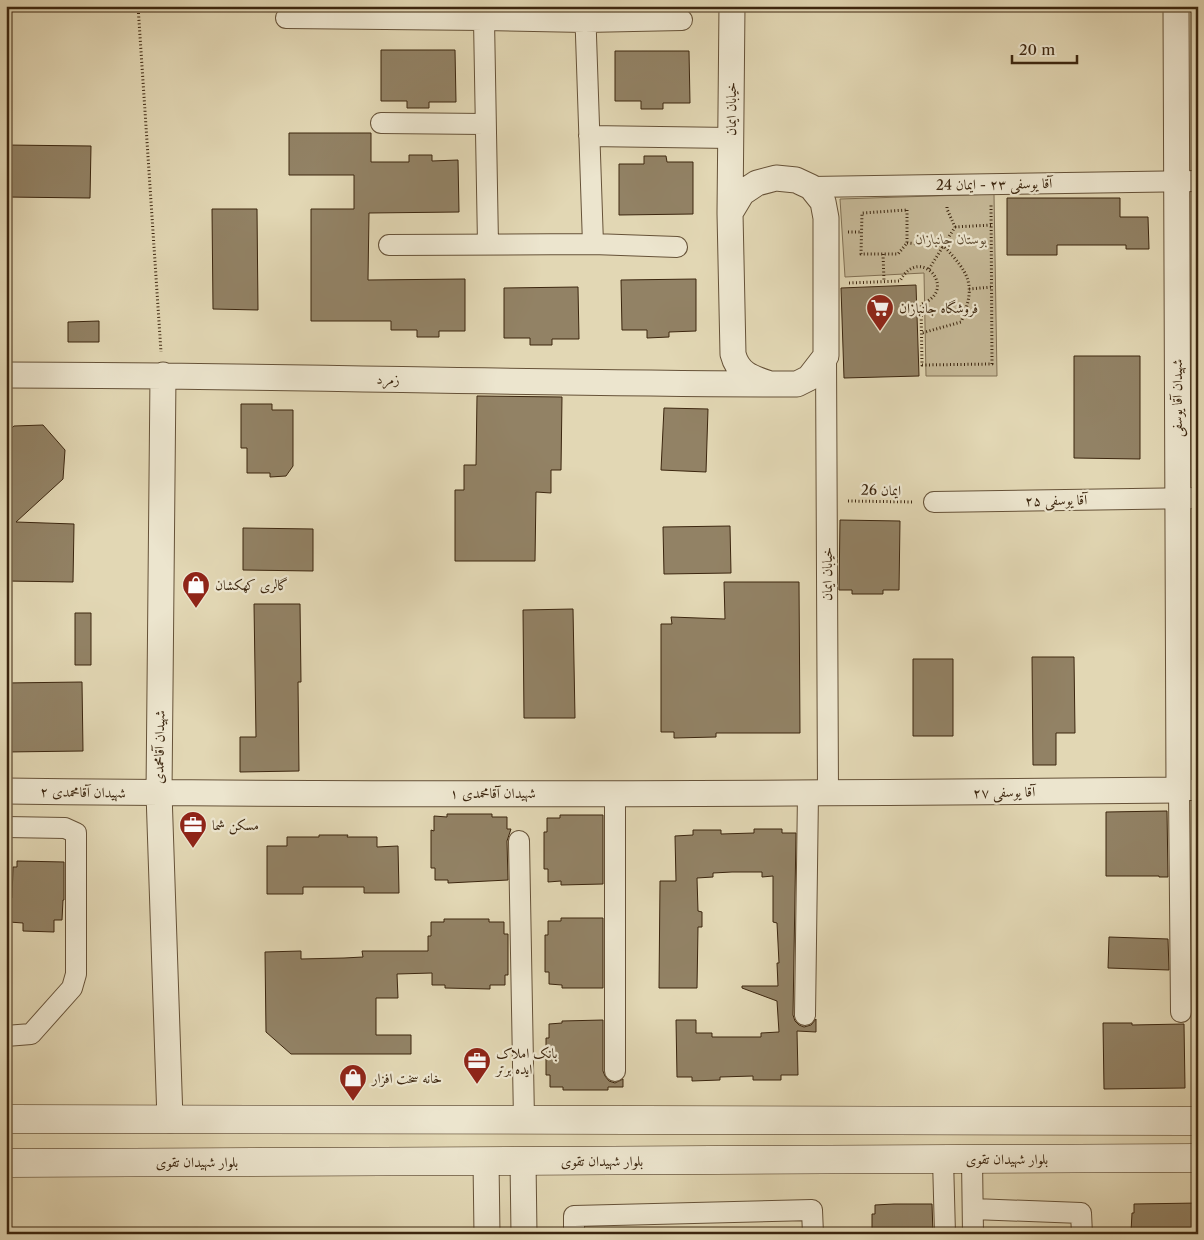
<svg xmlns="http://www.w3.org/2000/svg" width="1204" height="1240" font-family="'Libre Caslon Text',Amiri,serif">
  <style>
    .green { fill: #c6b998; stroke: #817054 }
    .building { fill: #928265; stroke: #3c260f }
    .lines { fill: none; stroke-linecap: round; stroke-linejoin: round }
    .minor-casing { stroke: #665238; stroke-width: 22 }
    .tertiary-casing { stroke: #665238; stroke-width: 27 }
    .secondary-casing { stroke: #3c260f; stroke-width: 29 }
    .path { stroke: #3c260f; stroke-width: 3; stroke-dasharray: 1 2.5; stroke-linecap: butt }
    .minor { stroke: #ece5ce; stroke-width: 20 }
    .tertiary { stroke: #ece5ce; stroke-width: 25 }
    .secondary { stroke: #ece5ce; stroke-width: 28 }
    .labels { text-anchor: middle; stroke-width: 4.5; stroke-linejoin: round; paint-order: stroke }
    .street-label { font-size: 14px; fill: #3c260f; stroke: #ece5ce }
    .park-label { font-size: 14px; font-style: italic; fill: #5e4b31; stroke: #ece5ce }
    .poi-label { font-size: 14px; fill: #3c260f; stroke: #ece5ce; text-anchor: start }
  </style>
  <rect width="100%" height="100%" fill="#e2d7b4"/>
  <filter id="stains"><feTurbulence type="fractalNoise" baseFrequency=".004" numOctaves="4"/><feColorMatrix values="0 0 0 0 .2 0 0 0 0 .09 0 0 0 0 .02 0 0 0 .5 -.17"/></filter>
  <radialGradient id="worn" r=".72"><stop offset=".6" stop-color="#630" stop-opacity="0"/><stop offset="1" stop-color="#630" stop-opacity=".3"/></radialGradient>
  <!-- green -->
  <path class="green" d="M994 194 997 376H926L924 273 845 277 840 199Z"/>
  <!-- building -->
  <path class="building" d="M381 50H455L456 102H429V108H407V101H381Z
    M615 51H689L690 103H663V109H641V101H615Z
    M289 133H371V162H409V155H432V161L458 160 459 212 369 213 368 280 465 279V331H439V337H417V330H391V321H311V209H354V175H289Z
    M6 145 91 146 90 198 6 197Z
    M644 156H666L667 162H693V214L619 215V164H644Z
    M1007 198H1120V217H1148L1149 249H1126V245H1057V255H1007Z
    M212 209H257L258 310 213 309Z
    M696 279V331L669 332V337L647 338V330H622L621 280Z
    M916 285 919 376 844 378 841 288Z
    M578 287 579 339H552V345H530V338H504V288Z
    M99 321V342H68V322Z
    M1074 356H1140V459L1074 458Z
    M477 396 562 397 561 470H551V493L536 492 535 561H455V490H464V465H476Z
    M241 404H272V410H293V466L286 476 270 477V473H247V448H241Z
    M664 408 708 409 706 472 661 470Z
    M43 425 65 450 63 479 16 522 74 524 73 582 6 581V433L14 426Z
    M840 520 900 521 899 590H883V594H852V590H839Z
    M730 526 731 573 664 574 663 527Z
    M243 528 313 529V571L243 570Z
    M724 582H799L800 733H716V737L674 738V732H661V624H672L671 617 725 619Z
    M254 604H300L301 682H298L299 771 240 772V737H256Z
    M573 609 575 718H524L523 610Z
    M75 613H91V665H75Z
    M1032 657H1074L1075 733H1056V765H1033Z
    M913 659H953V736H913Z
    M82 682 83 751 6 752V683Z
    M1167 811 1168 877H1159V876H1106V812Z
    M447 814H492V817H507V829H511L507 841 508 880 448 883V880H435V868H431V830L434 831V816L447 817Z
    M560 815H603V884L561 885V881L548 882V869H544V832H547V818H560Z
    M754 829H782V833H796L793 1015 795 1021 799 1025 804 1027 811 1025 816 1019V1032L797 1031 798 1075H781V1080H753V1076L720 1077V1080L692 1081V1077H677L676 1020H696V1033H712V1037H761V1033L779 1032 777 1001 742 988V986H778L777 963H779L777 923 773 922V876L762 877V872H732L713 873V877L697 878 698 911 702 912V927H698L697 988H659L660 881H676L675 836 693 835V830H721V834L754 833Z
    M319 835H348L347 837H377V847L398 846 399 893H364V887H303V894H267V846H287V837H319Z
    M17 861 64 862V900H63L62 920H54V932L23 931V923L9 922V916H6V897L12 898 13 867H17Z
    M561 918H603V988H562V985L549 984V972H545V935H548V921H561Z
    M444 919H489V922H504V934H508V975H505V985H490V989L445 988V985H432V973L397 974 398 998H376V1035H411V1054H291L266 1032 265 952 301 951V959L344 958 363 957 362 951H428V936H431V922H444Z
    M1109 937 1168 939 1169 970 1108 968Z
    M603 1020V1071L605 1076 609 1081 615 1083 623 1079V1087H608V1090H563V1087H550V1075H546V1038H549V1024L562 1023V1021Z
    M1103 1023H1132V1025L1184 1024 1185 1088 1104 1089Z
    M1198 1203V1230H1195V1234L1131 1232 1132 1213H1134V1204Z
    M894 1204H932L933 1234 872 1233V1214H875V1205Z"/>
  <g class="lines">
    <defs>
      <path id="minor" d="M585 6 593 244
        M286 18 484 20
        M381 123 485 124
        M589 136 731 138
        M811 187 1198 181
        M488 244 484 20 585 22 682 20
        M389 245 593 244 677 247
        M826 356 828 793
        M934 502 1198 498
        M615 793V1071
        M6 827 65 828 76 833V974L72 988 31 1034 6 1036
        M519 841 524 1120
        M1181 1012 1179 790H1198
        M805 1015 808 793
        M943 1159 945 1234
        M972 1159 973 1234
        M973 1209 1081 1213 1082 1234
        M574 1234V1216L812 1210 813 1234"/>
      <path id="tertiary" d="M730 213 732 6
        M6 375C270 375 534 384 797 384L809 378 826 356V218L823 202 811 187 796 180 776 178 757 183 742 193 730 213 733 354C738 374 752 378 770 384
        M163 375 159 793 170 1120
        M6 791C397 796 788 794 1179 790L1176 6
        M486 1161 487 1234
        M523 1161 524 1234"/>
      <path id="secondary" d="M6 1119 1198 1121
        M6 1163 1198 1158"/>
    </defs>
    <!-- minor casing -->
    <use href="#minor" class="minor-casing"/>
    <!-- tertiary casing -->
    <use href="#tertiary" class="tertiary-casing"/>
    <!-- secondary casing -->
    <use href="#secondary" class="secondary-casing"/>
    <!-- path -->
    <path class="path" d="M138 6 161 352
      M907 210V243L898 254H861L862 213Z
      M955 227 991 225
      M848 232H862
      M907 243 944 246C969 274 977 284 961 322L922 333
      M883 254 884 281
      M929 269 955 227 947 209V205
      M849 283 900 281C920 243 960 291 921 304L922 365 992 364 991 203
      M969 289 992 287
      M848 501 914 502"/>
    <!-- minor -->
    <use href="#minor" class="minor"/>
    <!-- tertiary -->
    <use href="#tertiary" class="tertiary"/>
    <!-- secondary -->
    <use href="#secondary" class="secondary"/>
  </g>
  <!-- icons -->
  <defs>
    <symbol id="supermarket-pin" viewBox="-11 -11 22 30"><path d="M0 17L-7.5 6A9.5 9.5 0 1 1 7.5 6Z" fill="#8f2418" stroke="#ece5ce"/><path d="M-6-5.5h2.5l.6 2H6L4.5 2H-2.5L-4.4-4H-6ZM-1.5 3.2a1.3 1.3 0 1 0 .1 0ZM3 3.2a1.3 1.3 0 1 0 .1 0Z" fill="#fff"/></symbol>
    <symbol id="shop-pin" viewBox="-11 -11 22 30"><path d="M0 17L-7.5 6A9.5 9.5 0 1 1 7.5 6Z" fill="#8f2418" stroke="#ece5ce"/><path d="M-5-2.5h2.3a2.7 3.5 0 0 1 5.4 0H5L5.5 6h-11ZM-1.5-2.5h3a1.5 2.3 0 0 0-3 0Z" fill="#fff"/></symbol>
    <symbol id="office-pin" viewBox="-11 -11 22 30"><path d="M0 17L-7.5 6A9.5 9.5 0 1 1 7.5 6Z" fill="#8f2418" stroke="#ece5ce"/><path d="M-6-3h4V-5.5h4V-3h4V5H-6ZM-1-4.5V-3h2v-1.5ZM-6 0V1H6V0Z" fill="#fff"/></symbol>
  </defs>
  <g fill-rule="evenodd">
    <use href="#supermarket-pin" x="864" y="292" width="32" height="43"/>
    <use href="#shop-pin" x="180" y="569" width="32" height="43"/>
    <use href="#office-pin" x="177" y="809" width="32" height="43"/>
    <use href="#office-pin" x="461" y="1045" width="32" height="43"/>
    <use href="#shop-pin" x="337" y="1062" width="32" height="43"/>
  </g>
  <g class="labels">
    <!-- street labels -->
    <g class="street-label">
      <text transform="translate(731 109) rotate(-90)" y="5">خیابان ایمان</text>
      <text transform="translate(994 184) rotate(-1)" y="5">آقا یوسفی ۲۳ - ایمان 24</text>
      <text transform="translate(388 379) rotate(1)" y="5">زمرد</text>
      <text transform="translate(1177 398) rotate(-90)" y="5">شهیدان آقا یوسفی</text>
      <text transform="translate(881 490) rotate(1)" y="5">ایمان 26</text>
      <text transform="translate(1056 500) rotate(-1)" y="5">آقا یوسفی ۲۵</text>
      <text transform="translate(827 574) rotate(-90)" y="5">خیابان ایمان</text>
      <text transform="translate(159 747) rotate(-89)" y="5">شهیدان آقامحمدی</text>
      <text transform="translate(83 792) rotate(1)" y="5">شهیدان آقامحمدی ۲</text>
      <text transform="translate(1004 792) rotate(-1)" y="5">آقا یوسفی ۲۷</text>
      <text x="493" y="798">شهیدان آقامحمدی ۱</text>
      <text x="1007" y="1164">بلوار شهیدان تقوی</text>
      <text x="602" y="1166">بلوار شهیدان تقوی</text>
      <text x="197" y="1167">بلوار شهیدان تقوی</text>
    </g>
    <!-- park labels -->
    <g class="park-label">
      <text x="951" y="244">بوستان جانبازان</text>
    </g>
    <!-- poi labels -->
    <g class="poi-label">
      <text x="899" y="313">فروشگاه جانبازان</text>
      <text x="215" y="590">گالری کهکشان</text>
      <text x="212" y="830">مسکن شما</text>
      <text x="496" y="1058">بانک املاک<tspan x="496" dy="16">ایده برتر</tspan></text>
      <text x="372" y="1083">خانه سخت افزار</text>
    </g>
  </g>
  <!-- margin -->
  <rect width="1204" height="1240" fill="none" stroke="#e2d7b4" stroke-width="25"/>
  <rect x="8" y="8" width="1189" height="1225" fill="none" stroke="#3c260f" stroke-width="2.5"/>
  <rect x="12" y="12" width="1179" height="1215" fill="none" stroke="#3c260f"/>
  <!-- scale -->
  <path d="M1012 55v8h65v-8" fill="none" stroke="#3c260f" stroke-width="2.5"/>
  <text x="1019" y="55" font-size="15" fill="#3c260f" stroke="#ece5ce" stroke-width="4" paint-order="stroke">20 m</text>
  <rect width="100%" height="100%" filter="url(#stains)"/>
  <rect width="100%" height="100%" fill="url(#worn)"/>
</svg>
